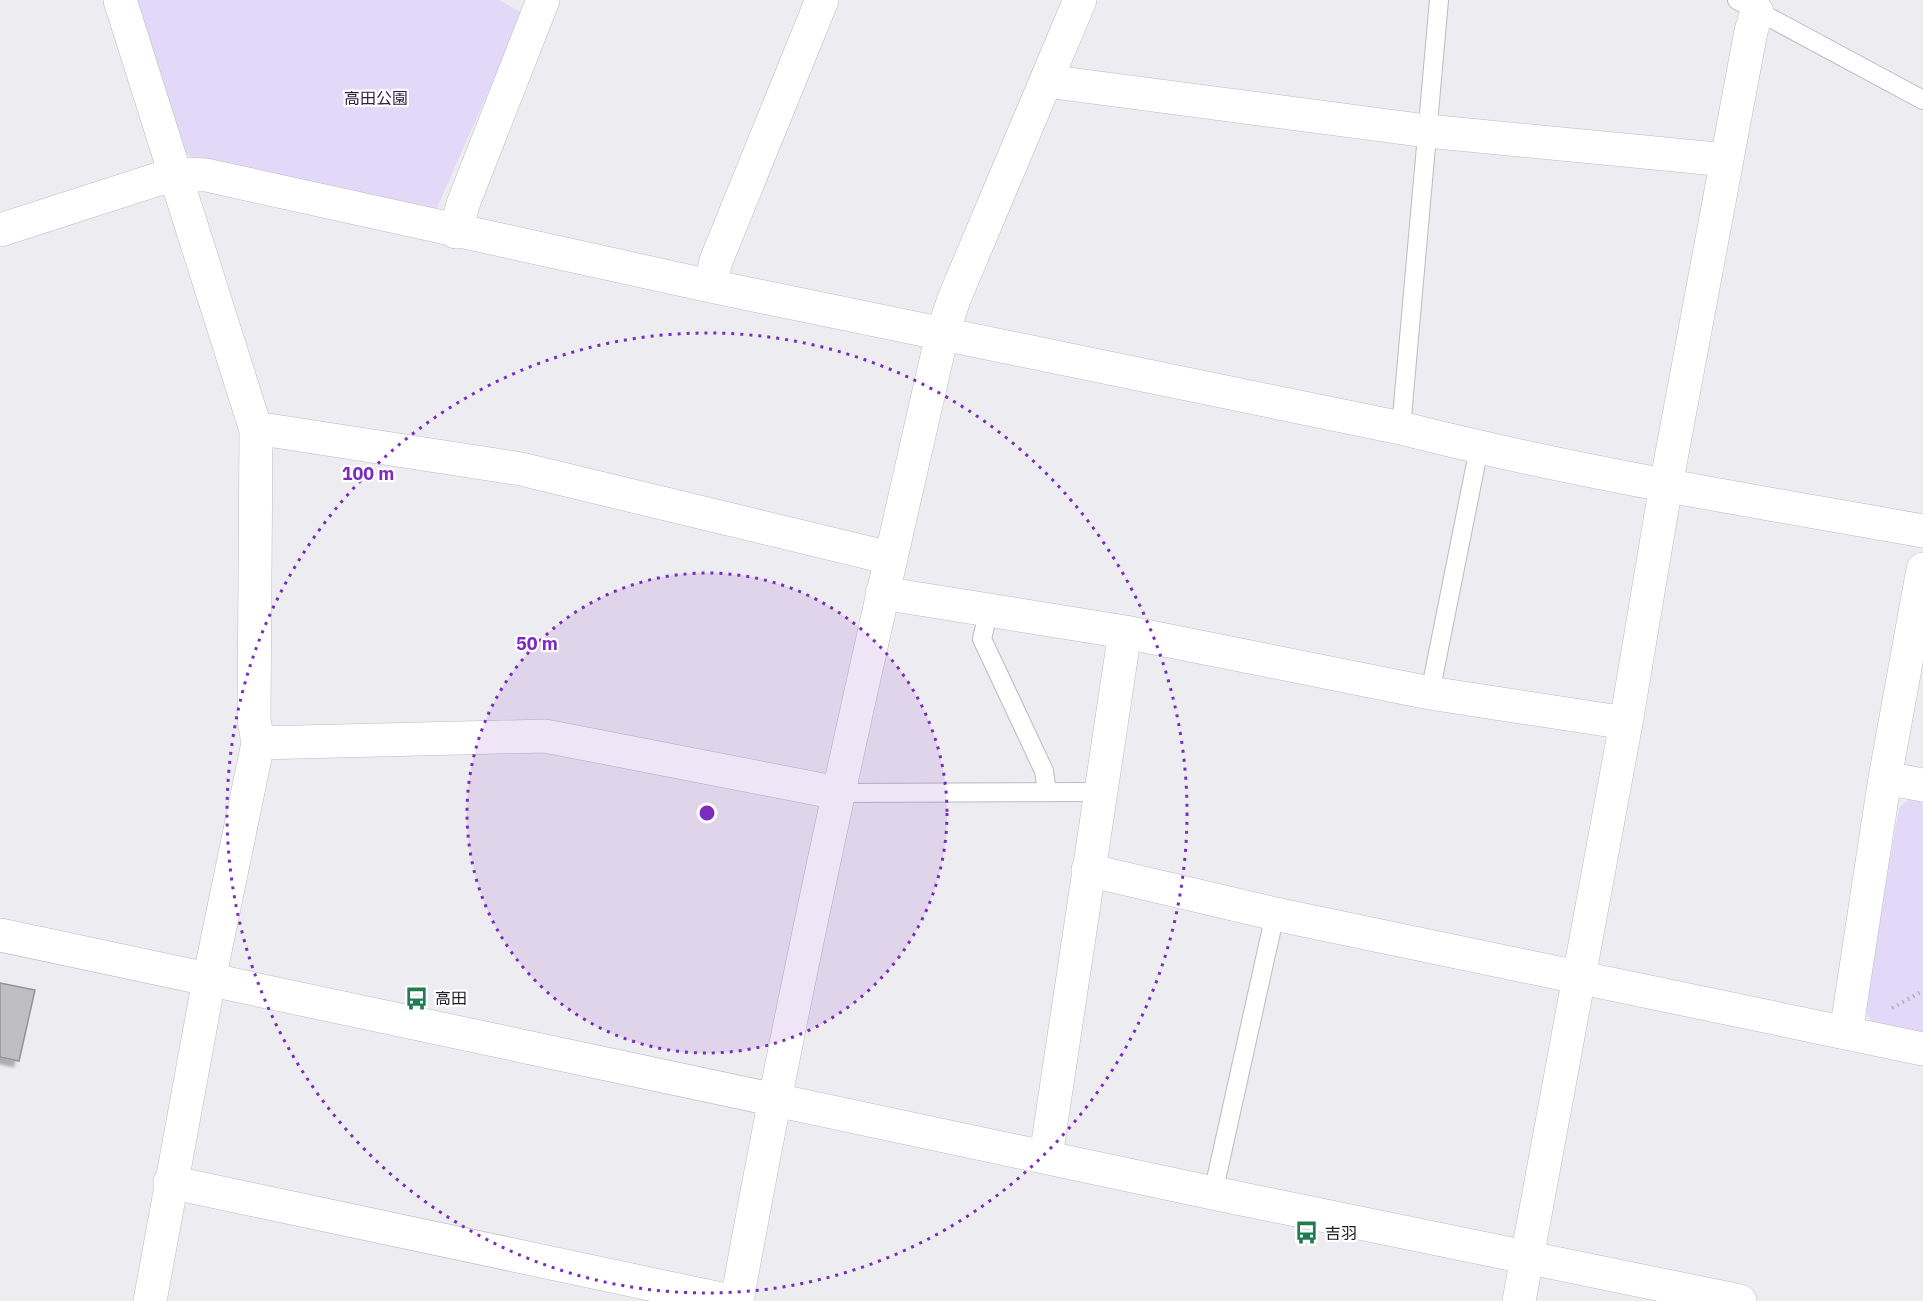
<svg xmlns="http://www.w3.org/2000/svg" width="1923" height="1301" font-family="'IBM Plex Sans','Noto Sans JP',sans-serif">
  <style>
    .green { fill: #e1d9f7 }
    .building { fill: #bfbec3; stroke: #949298; stroke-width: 1.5; filter: url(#shadow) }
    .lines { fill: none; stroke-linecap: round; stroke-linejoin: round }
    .service-casing { stroke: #bcbbc1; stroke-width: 20 }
    .minor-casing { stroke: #bcbbc1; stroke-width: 34 }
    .tertiary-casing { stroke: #bcbbc1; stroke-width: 34 }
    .path { stroke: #afafb3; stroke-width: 4; stroke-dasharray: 1.5 4.5; stroke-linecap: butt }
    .service { stroke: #fff; stroke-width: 18 }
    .minor { stroke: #fff; stroke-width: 33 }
    .tertiary { stroke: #fff; stroke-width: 33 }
    .ring { fill: none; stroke: #7b2cbf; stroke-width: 3; stroke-dasharray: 3 6 }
    .labels { text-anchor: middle; stroke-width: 4.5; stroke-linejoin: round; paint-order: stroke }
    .park-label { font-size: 16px; fill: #2e2049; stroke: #fff }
    .poi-label { font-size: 16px; fill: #212123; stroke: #fff; text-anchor: start }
    .centre { fill: #7b2cbf; stroke: #fff; stroke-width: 3 }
    .ring-label { font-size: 18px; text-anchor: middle; font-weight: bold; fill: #7b2cbf; stroke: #fff; stroke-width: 4.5; stroke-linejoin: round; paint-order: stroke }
  </style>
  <defs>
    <filter id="shadow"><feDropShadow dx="-5.5" dy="5.5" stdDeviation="1.5" flood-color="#0004"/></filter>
  </defs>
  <rect width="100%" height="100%" fill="#edecf1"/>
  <!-- green -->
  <path class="green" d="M136 0H499L523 13 436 210 197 159 180 151Z
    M1909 799 1923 801V1034L1873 1024 1864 1009 1899 808Z"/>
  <!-- building -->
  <path class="building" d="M0 983 35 990 19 1061 0 1057Z"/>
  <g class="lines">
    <defs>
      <path id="service" d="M1737 0 1923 100
        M1401 428 1439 0
        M989 609 982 639 1044 771 1047 792
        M1430 693 1479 448
        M838 793 1099 792
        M1213 1193 1275 914"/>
      <path id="minor" d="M120 0 256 430 254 719 258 743
        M1046 81 1427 131 1727 160
        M0 230 174 174 206 175 710 286 1401 428C1573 472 1748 500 1923 531
        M456 232 463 204 543 0
        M710 286 716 261 822 0
        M256 430H268L521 469 890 558
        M882 593 1125 632 1430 693 1626 723
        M1885 778 1923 785
        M1088 870 1275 914 1923 1049
        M1846 1033 1885 778 1923 569
        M1046 1156 1125 632
        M170 1182 730 1301
        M150 1301 209 980 258 743 545 736 838 793
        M737 1301C795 977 868 656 942 335L954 299 1080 0
        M1519 1301 1626 723 1666 485 1751 31 1757 12"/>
      <path id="tertiary" d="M0 935 1213 1193 1740 1301"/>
    </defs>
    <!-- service casing -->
    <use href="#service" class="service-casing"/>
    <!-- minor casing -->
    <use href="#minor" class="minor-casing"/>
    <!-- tertiary casing -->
    <use href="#tertiary" class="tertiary-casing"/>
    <!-- path -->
    <path class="path" d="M1892 1008 1923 991"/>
    <!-- service -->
    <use href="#service" class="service"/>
    <!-- minor -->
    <use href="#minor" class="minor"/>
    <!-- tertiary -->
    <use href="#tertiary" class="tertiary"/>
  </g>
  <!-- distance rings -->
  <circle cx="707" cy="813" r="240" fill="#7b2cbf" fill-opacity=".12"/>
  <g class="ring">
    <circle cx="707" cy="813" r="240"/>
    <circle cx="707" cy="813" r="480"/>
  </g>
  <!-- icons -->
  <defs>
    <symbol id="bus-bare" viewBox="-9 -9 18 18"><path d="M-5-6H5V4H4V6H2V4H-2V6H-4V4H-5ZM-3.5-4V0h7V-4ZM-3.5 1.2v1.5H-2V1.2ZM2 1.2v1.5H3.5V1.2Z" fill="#207c52" stroke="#fff" stroke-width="2.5" paint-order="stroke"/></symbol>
  </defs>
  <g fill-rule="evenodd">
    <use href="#bus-bare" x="400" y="982" width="33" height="33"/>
    <use href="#bus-bare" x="1290" y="1216" width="33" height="33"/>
  </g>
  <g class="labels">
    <!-- park labels -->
    <g class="park-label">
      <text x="376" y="104">高田公園</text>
    </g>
    <!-- poi labels -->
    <g class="poi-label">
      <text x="435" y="1004">高田</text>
      <text x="1325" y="1239">吉羽</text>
    </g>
  </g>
  <circle cx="707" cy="813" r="9" class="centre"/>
  <g class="ring-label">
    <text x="368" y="480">100 m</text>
    <text x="537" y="650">50 m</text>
  </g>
</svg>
